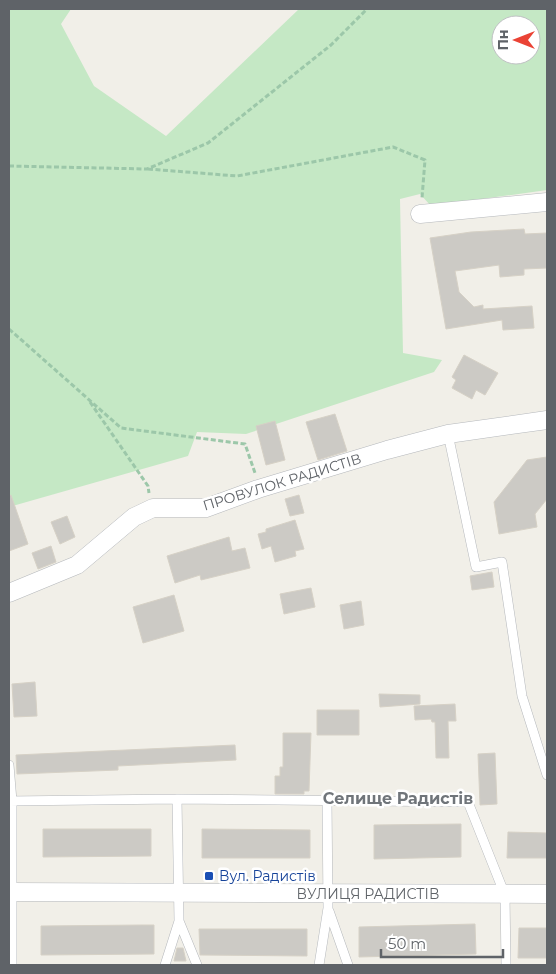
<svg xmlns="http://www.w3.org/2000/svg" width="556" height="974" font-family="Montserrat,sans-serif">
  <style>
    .green { fill: #c5e8c5; fill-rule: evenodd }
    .building { fill: #cccac5; stroke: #d6d1c6 }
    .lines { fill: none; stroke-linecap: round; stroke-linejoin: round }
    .service-casing { stroke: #b5b8bc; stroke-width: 10 }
    .minor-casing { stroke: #b5b8bc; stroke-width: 19 }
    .path { stroke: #9cc7a9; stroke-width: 3; stroke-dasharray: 5 2.5; stroke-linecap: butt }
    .service { stroke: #fff; stroke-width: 9 }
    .minor { stroke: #fff; stroke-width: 18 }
    .transit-dot { fill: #1a4fb4; stroke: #fff; stroke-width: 2 }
    .labels { text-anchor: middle; stroke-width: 5; stroke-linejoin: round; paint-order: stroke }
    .street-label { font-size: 14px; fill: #5f6368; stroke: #fff }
    .transit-label { font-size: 14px; fill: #164399; stroke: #fff; text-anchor: start }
    .quarter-label { font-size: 16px; font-weight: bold; fill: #70757a; stroke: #fff }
  </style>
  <rect width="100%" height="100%" fill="#f1efe8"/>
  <!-- green -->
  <path class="green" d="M9 9H71L61 24 94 86 166 136 299 9H547V190L431 206 420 194 400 199 403 353 442 360 434 372 246 434 197 432 188 456 9 507ZM501 25H531V55H501Z"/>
  <!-- building -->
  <path class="building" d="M524 229 525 234 547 233V268L524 269V275L500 277 499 265 455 271 459 292 474 307 483 305V309L532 306 534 328 503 330 502 320 446 329 430 238 471 232Z
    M464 355 498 373 485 395 476 390 472 399 452 388 456 380 452 377Z
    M335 414 347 451 318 460 306 422Z
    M275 421 285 460 266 465 256 426Z
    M547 457V499L535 514 537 527 499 534 494 502 527 460Z
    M11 495 28 544 9 551V496Z
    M299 495 304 513 290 516 285 499Z
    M67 516 75 537 60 544 51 522Z
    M295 520 304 549 295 551 296 556 275 562 271 546 262 549 258 534 266 532V529Z
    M229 537 232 551 245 548 250 568 201 580 200 575 175 583 167 556Z
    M51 546 56 562 38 569 32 553Z
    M492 572 494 587 472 590 470 576Z
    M311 588 315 607 284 614 280 594Z
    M174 595 184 631 143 643 133 607Z
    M361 601 364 625 344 629 340 605Z
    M35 682 37 716 14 717 12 684Z
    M379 694 420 695V704L380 707Z
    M455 704 456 721H448L449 758H436L435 722H432L431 719 415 720 414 706Z
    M317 710H359V735H317Z
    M283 733H311L309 791H304V794H275V776H280V767H283Z
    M235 745 236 760 118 766V770L17 774 16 755Z
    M495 753 497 804 480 805 478 754Z
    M461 824V857L374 859V825Z
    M43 829H151V856L43 857Z
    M202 829 310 830V858H202Z
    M508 832 547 833V858H507Z
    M475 924 476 954 359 957V927Z
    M143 925H154V954L41 955V926Z
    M519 928H547V958H518Z
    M199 929H307V956L200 955Z
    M177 948H183L186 961H174Z"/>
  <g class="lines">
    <defs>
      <path id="service" d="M448 434 476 567 502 562 522 696 547 775
        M9 765 12 801V965
        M177 799 179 921
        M9 801 177 799 468 802 505 895 506 965
        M329 911 348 965
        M165 965 179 921 197 965
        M319 965 328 908 327 800"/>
      <path id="minor" d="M420 214 547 202
        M9 593 77 565 134 517 153 508H206L258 489 387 450 448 434 547 420
        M9 892 547 894"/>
    </defs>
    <!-- service casing -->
    <use href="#service" class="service-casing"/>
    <!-- minor casing -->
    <use href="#minor" class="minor-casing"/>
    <!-- path -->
    <path class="path" d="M9 166 147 169 208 143 331 45 367 9
      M148 169 237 176 393 147 425 160 422 198
      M9 329 121 428 245 444 255 473
      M90 402 148 486 149 493"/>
    <!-- service -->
    <use href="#service" class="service"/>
    <!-- minor -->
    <use href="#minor" class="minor"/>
  </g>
  <!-- markers -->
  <rect class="transit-dot" x="204" y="871" width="10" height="10" rx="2.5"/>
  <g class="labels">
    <!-- street labels -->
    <g class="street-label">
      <text transform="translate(282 482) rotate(-17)" y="5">ПРОВУЛОК РАДИСТІВ</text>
      <text x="368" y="899">ВУЛИЦЯ РАДИСТІВ</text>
    </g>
    <!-- transit labels -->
    <g class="transit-label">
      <text x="219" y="881">Вул. Радистів</text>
    </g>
    <!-- quarter labels -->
    <g class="quarter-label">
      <text x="398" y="804">Селище Радистів</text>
    </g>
  </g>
  <!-- border -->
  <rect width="556" height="974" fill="none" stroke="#5f6368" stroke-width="20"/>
  <!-- north arrow -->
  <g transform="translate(516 40) rotate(270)"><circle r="24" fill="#ffffff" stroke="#bfc1c3"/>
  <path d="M0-4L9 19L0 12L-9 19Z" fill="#ea4335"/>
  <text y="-8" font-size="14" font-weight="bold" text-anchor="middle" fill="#5f6368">Пн</text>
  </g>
  <!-- scale -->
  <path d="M381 949v8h122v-8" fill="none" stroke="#5f6368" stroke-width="2.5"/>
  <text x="388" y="949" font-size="15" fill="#5f6368" stroke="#ffffff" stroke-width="4" paint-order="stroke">50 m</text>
</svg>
